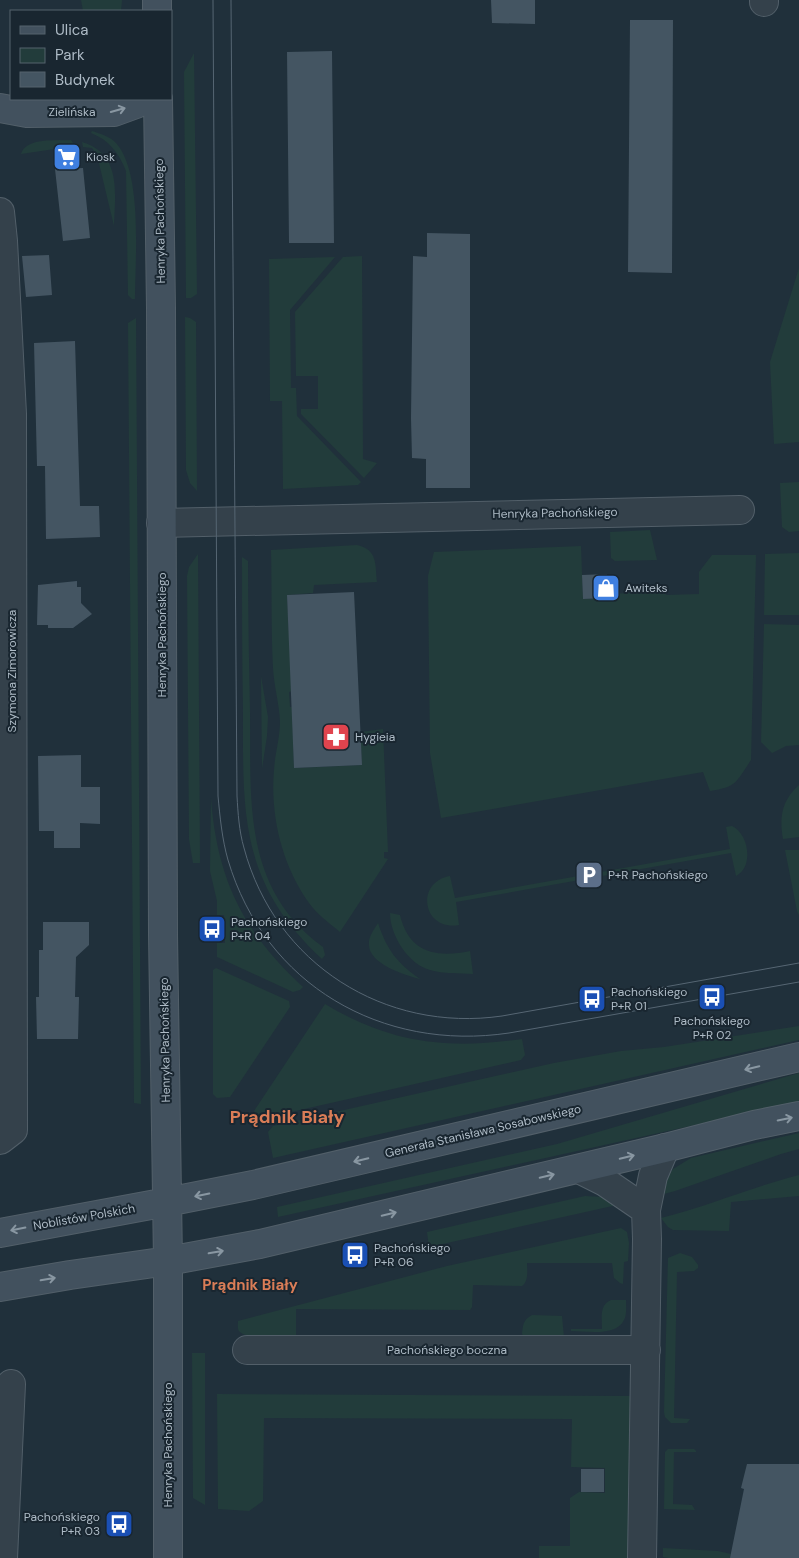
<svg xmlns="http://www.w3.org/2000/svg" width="799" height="1558" font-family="'DM Sans',sans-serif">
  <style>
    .green { fill: #223c3b }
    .building { fill: #445562 }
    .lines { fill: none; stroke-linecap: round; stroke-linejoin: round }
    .street-casing { stroke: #525f69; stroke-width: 30 }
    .secondary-casing { stroke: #525f69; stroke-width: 30 }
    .street { stroke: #34414b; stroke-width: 28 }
    .secondary { stroke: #42515e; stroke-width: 28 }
    .tram { stroke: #566673; stroke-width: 1 }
    .oneway { stroke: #8997a2 }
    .labels { text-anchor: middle; stroke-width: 4; stroke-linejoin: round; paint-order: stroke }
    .street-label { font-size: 12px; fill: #afbcc7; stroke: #192630 }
    .poi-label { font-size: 12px; fill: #afbcc7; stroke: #192630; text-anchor: start }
    .quarter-label { font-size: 15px; font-weight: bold; fill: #da7d57; stroke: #192630 }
    .district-label { font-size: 18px; font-weight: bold; fill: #da7d57; stroke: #192630 }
  </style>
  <rect width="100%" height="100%" fill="#20303b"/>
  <!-- green -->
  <path class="green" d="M81 0H122L121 11H83Z
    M194 53 197 294 191 298H186L184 72Z
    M92 131C101 134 109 136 116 143 143 173 135 260 135 299H132L128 295 126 171C119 153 109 140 91 133Z
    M71 140 75 146 21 154C26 137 57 141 71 140Z
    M82 142C122 154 115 193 114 226L97 155 92 148 83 147Z
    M362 256 363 459 377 463 364 478 301 414V409H318V376H296L295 312 343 257Z
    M335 257 290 310 291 388H296L297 416 361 482 358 485 283 489 282 401H270L269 259Z
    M799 268V442L774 444 770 362Z
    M185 317 190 318 196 322 197 491 190 483 186 470Z
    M136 318 141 1104 134 1103 128 323Z
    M799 482V531L789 532 782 527 780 483Z
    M650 530 657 560 615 561 611 558 610 532Z
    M357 545C378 550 375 564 377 582L314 585 313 593 287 595 292 691 289 692 290 707H292L294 768 362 765 360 732 383 729 388 852H384V858L388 859 340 932C329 923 317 914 309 903 282 865 270 816 274 770 275 753 280 738 280 721 279 703 274 686 273 668 271 629 272 589 271 550Z
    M581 546 583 599 604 598 605 594 665 592 666 595 699 594V572L712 555H756L751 760C736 782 737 787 710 791L703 772 441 818 430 753 428 576 434 552Z
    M799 553V615H764L765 554Z
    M198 554 200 863H193L189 839 187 576 189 567Z
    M242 557 248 561C248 611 249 662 250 712 251 801 242 888 323 947L325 955 322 959C239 882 243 813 243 709 242 658 242 608 242 557Z
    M764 624 799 625V745L786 746 772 753 761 742Z
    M261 676 268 717 267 736 262 769Z
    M799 785V837L783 839C779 817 782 800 799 785Z
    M211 798C217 879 243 932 303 987L300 990 293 992 217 957V943H225L224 915H217V901L210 871Z
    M732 826C749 834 754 867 736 876L731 853 456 902 459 925C422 931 415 882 450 876L455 898 730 849 726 827Z
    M785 850H799V915L797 911Z
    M390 913 400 915C409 953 436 958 470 951L473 974C459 973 444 974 430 970 408 964 390 935 390 913Z
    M378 923C387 950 397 963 420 979 405 975 369 964 369 945 368 937 374 930 378 923Z
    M216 968 289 1001 290 1007 230 1097 217 1098 213 1094V970Z
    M325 1004C390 1043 447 1050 522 1039L525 1055 521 1060 260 1119 254 1111Z
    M799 1026V1040L273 1158 268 1132 273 1126 554 1063 621 1051 664 1047Z
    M799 1073V1102L278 1217 277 1207 557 1144Z
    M799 1133V1149L781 1154 675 1191 660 1195 667 1178 673 1169 691 1158Z
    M799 1175V1196L731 1202 729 1231 673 1230 668 1227 661 1218C708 1206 752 1187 799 1175Z
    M585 1196 604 1197 617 1205 429 1247 427 1232Z
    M621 1228 627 1232 629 1243 628 1261 624 1262 623 1284 620 1283 614 1278 612 1263H527C527 1270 529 1281 522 1286L473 1285 472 1307 470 1310 296 1309V1336C284 1336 248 1340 240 1332 237 1330 238 1325 238 1321L447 1266Z
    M680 1253 692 1257 698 1265V1268L694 1271 677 1272 674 1418 690 1419 687 1423H671L665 1417 664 1412 668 1258Z
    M611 1300H626C626 1306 627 1315 624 1320 616 1337 586 1331 571 1331V1329H602C602 1318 599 1305 611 1300Z
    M532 1315 562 1316 564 1337H525L522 1334C523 1325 523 1320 532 1315Z
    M192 1353H205V1505L193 1498Z
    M217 1394 631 1396 629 1558H539V1546H570V1498L579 1492 605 1493V1468L571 1467 572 1419 264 1418 263 1501 249 1511 218 1509Z
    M668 1449H694L696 1451V1452H674L673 1504 692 1505 695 1510 664 1509 665 1452Z
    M663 1548 718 1551 731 1554 730 1558H669L663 1557Z"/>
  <!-- building -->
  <path class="building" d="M491 0H535V24L492 23Z
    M630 20H673L672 273 628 272Z
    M332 51 334 243H289L287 52Z
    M83 168 90 238 63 241 55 169Z
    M427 233 470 234V488H426V459L412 458 411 418 413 256 427 257Z
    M49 255 52 295 26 297 22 256Z
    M75 341 80 506H99L100 537 46 539 45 466H37L34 343Z
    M607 574 605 598 583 599 582 575Z
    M77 581V587H81V603L92 614 73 628H48V625H37L38 585Z
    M354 592 362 765 294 768 287 595Z
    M81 755V787H100V824L80 823V848H54V831H39L38 756Z
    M43 922H89V945L76 957 75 997H79L78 1039H37L36 997H39V950H43Z
    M747 1464H799V1558H730L744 1489 741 1488Z
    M581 1469H604V1492H581Z"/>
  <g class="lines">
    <defs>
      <path id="street" d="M764 2V0
        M0 212 3 241 12 414 13 1130 0 1140
        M161 523 740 510
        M579 1169 605 1182 646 1210
        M247 1350H646
        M3 1558 11 1384
        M642 1558 647 1239 646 1210 653 1176 665 1148"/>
      <path id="secondary" d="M157 11V0
        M158 99 161 308 163 934 168 1261V1558
        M0 108 27 113 114 112 136 104 141 99
        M0 1233 167 1202 253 1185 799 1057
        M0 1287 70 1275 168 1261 260 1244 665 1148 754 1125 799 1116"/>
    </defs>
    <!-- street casing -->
    <use href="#street" class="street-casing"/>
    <!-- secondary casing -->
    <use href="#secondary" class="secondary-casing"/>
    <!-- street -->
    <use href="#street" class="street"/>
    <!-- secondary -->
    <use href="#secondary" class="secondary"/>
    <!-- tram -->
    <path class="tram" d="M213 0 218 796C220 817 222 839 228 860 265 985 382 1052 509 1033L799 982
      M231 0 237 796C238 813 239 831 244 848 275 964 385 1033 502 1016L799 963"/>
  </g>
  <!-- one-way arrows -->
  <defs><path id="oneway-shaft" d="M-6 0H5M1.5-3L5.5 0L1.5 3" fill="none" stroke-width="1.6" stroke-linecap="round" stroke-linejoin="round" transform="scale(1.25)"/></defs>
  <g class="oneway">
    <use href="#oneway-shaft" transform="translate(118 110) rotate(-16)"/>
    <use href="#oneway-shaft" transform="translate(752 1068) rotate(167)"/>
    <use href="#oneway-shaft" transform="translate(785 1119) rotate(-11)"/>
    <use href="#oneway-shaft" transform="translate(627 1157) rotate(-14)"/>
    <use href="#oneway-shaft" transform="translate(361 1160) rotate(167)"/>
    <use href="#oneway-shaft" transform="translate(547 1176) rotate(-13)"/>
    <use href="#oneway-shaft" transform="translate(202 1195) rotate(168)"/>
    <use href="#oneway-shaft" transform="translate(389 1214) rotate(-13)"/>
    <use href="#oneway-shaft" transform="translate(18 1229) rotate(169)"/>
    <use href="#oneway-shaft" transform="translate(216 1252) rotate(-10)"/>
    <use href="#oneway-shaft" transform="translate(48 1279) rotate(-10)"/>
  </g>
  <!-- icons -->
  <defs>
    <symbol id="supermarket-square" viewBox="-11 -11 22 22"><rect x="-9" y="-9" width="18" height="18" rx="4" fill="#3f7fe0" stroke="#192630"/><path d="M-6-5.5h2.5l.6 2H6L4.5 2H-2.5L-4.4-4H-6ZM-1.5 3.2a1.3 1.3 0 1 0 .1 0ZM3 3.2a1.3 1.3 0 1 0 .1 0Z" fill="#fff"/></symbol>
    <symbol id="shop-square" viewBox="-11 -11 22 22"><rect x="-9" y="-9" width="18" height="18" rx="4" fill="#3f7fe0" stroke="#192630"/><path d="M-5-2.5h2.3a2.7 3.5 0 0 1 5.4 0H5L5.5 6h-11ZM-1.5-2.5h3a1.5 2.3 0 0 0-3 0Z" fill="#fff"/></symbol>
    <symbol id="pharmacy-square" viewBox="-11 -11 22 22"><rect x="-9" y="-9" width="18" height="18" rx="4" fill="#e0444e" stroke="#192630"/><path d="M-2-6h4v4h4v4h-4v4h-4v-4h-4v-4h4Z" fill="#fff"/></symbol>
    <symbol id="parking-square" viewBox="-11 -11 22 22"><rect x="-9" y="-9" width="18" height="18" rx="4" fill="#5c6f8a" stroke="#192630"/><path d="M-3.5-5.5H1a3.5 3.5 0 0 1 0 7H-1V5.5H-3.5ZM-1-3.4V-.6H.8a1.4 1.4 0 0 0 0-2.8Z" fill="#fff"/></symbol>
    <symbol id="bus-square" viewBox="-11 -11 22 22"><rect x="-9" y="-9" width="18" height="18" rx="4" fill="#1a4fb4" stroke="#192630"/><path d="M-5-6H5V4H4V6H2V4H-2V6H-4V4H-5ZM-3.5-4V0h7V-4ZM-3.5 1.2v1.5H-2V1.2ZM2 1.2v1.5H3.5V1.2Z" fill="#fff"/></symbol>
  </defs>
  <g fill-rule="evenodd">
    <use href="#supermarket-square" x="51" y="141" width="32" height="32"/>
    <use href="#shop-square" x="590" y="572" width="32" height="32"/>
    <use href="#pharmacy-square" x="320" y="721" width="32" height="32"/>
    <use href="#parking-square" x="573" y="859" width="32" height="32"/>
    <use href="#bus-square" x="196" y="913" width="32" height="32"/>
    <use href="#bus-square" x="696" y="981" width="32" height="32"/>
    <use href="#bus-square" x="576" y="983" width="32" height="32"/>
    <use href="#bus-square" x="339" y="1239" width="32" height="32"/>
    <use href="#bus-square" x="103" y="1508" width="32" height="32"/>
  </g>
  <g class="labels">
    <!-- street labels -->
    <g class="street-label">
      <text x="72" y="116">Zielińska</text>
      <text transform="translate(160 221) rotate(-91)" y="4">Henryka Pachońskiego</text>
      <text transform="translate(555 513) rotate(-1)" y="4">Henryka Pachońskiego</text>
      <text transform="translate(162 635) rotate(-90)" y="4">Henryka Pachońskiego</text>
      <text transform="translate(12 671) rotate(-90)" y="4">Szymona Zimorowicza</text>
      <text transform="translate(165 1040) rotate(-91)" y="4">Henryka Pachońskiego</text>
      <text transform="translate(483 1131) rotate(-13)" y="4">Generała Stanisława Sosabowskiego</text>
      <text transform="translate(84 1217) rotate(-10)" y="4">Noblistów Polskich</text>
      <text x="447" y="1354">Pachońskiego boczna</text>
      <text transform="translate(168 1445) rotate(-90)" y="4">Henryka Pachońskiego</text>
    </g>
    <!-- poi labels -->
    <g class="poi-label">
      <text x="86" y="161">Kiosk</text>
      <text x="625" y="592">Awiteks</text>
      <text x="355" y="741">Hygieia</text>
      <text x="608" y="879">P+R Pachońskiego</text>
      <text x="231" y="926">Pachońskiego<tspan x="231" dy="14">P+R 04</tspan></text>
      <text x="611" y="996">Pachońskiego<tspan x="611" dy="14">P+R 01</tspan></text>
      <text x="712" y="1025" text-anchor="middle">Pachońskiego<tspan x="712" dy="14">P+R 02</tspan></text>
      <text x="374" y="1252">Pachońskiego<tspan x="374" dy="14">P+R 06</tspan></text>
      <text x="100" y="1521" text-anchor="end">Pachońskiego<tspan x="100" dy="14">P+R 03</tspan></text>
    </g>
    <!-- quarter labels -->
    <g class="quarter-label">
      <text x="250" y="1290">Prądnik Biały</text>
    </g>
    <!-- district labels -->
    <g class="district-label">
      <text x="287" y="1123">Prądnik Biały</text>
    </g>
  </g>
  <!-- legend -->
  <rect x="10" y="10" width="162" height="90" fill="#192630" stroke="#55626c"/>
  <rect x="20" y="26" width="25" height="8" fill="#42515e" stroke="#55626c"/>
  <text x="55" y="35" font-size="15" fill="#afbcc7">Ulica</text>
  <rect x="20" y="48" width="25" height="15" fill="#223c3b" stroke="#55626c"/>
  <text x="55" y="60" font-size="15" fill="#afbcc7">Park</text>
  <rect x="20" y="72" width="25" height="15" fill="#445562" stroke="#55626c"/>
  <text x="55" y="85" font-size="15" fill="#afbcc7">Budynek</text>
</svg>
